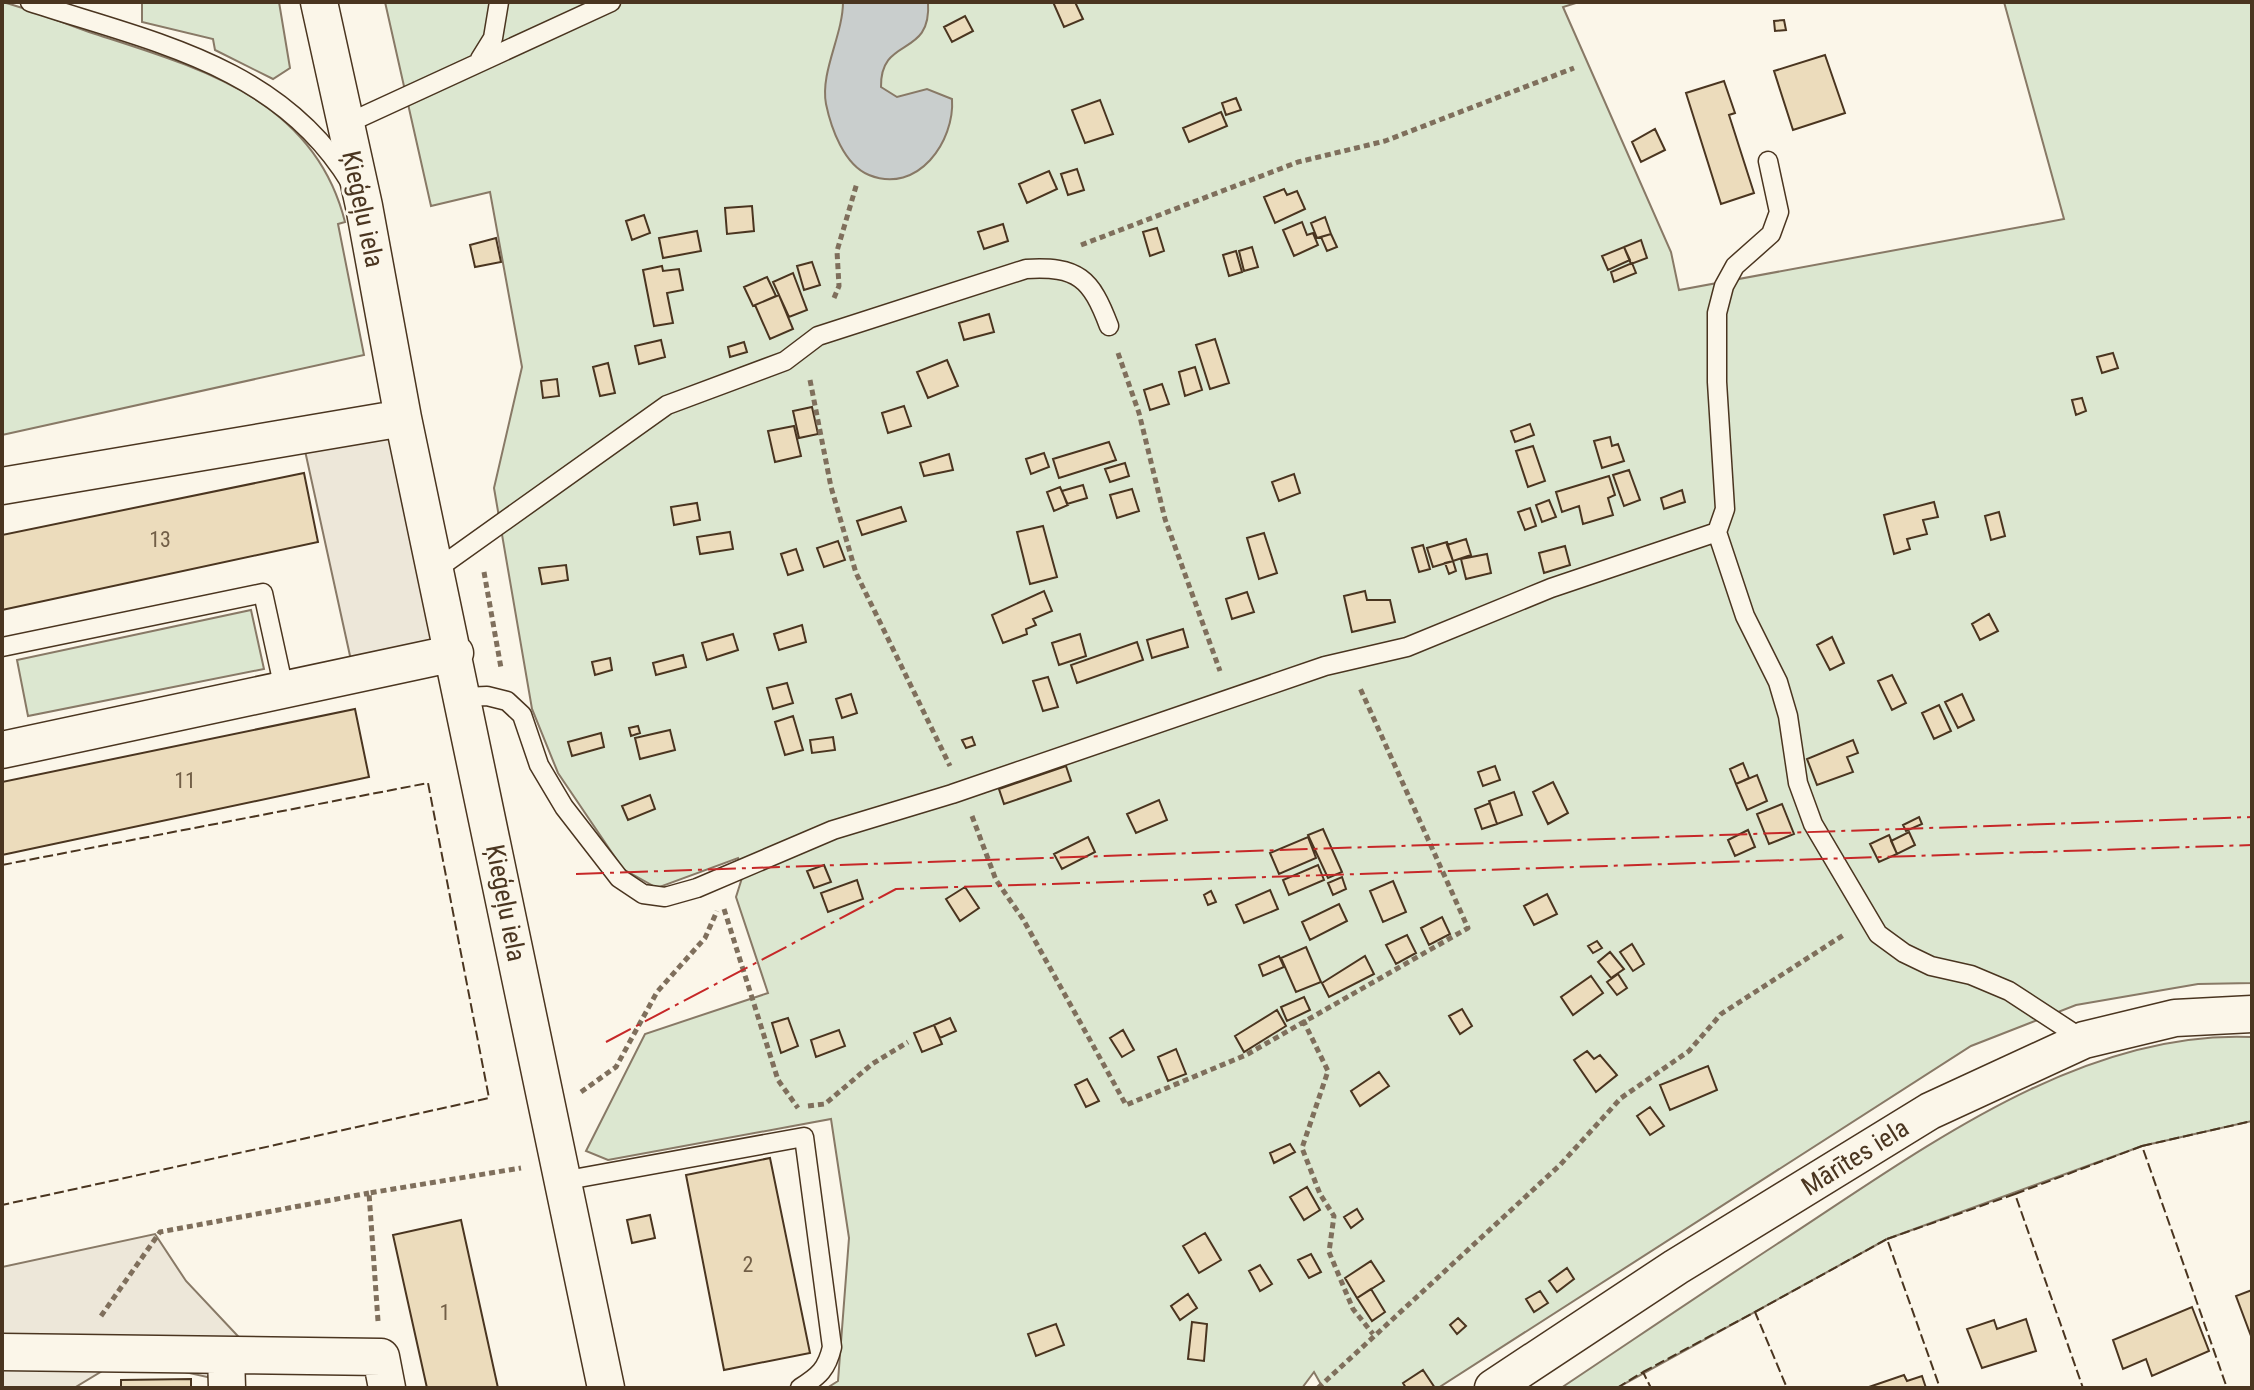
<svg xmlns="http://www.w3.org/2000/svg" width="2254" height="1390" font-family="'Roboto Condensed',sans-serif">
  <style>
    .green { fill: #dce7d0; stroke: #887966; stroke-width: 2 }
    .parking { fill: #ede7d9; stroke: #887966; stroke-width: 2 }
    .water { fill: #c9cecd; stroke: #887966; stroke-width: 2 }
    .building { fill: #ecdcbc; stroke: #4a3520; stroke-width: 2 }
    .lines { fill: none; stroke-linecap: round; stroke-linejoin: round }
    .lane-casing { stroke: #4a3520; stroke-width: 21 }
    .street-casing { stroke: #4a3520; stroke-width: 39 }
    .path { stroke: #7f6f5c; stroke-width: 5; stroke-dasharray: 6 4; stroke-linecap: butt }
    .lane { stroke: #fbf6e9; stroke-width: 18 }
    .street { stroke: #fbf6e9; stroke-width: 36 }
    .fence { stroke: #4a3520; stroke-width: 2; stroke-dasharray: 10 4; stroke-linecap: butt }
    .power { stroke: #c62828; stroke-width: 2; stroke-dasharray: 28 6 4 6; stroke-linecap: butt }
    .labels { text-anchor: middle; stroke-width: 6; stroke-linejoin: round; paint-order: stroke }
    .number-label { font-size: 22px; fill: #725f47 }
    .street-label { font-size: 26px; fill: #4a3520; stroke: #fbf6e9 }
  </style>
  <rect width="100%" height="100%" fill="#fbf6e9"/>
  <!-- green -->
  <path class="green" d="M2 2C31 9 60 22 89 32 196 67 314 97 345 222L338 224 364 355 2 435Z
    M142 2H279L290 68 273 79 215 50 213 39 142 22Z
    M385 2H1579L1563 7 1671 252 1679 290 2064 219 2004 2H2252V983L2198 984 2076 1005 1971 1046 1438 1388H1323L1314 1372 1302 1388H827L838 1381 849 1238 831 1119 608 1160 586 1151 645 1034 768 993 736 897 742 878 738 858 657 888 623 869 558 773 532 709 494 488 522 367 490 192 431 206Z
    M251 610 264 669 28 716 17 660Z
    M2252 1037V1121L2142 1146 1887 1239 1617 1388H1561C1633 1340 1705 1291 1777 1244 1916 1154 2078 1029 2252 1037Z"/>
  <!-- parking -->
  <path class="parking" d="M403 418 455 653 354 674 302 437Z
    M155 1234 186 1281 250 1349 216 1379 140 1362 104 1370 74 1388H2V1267Z"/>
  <!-- water -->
  <path class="water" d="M843 2H928C932 59 880 35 881 87L897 97 927 89 952 99C955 141 918 195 869 175 844 165 831 128 826 104 820 72 843 35 843 2Z"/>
  <!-- building -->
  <path class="building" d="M1053 2H1075L1083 19 1064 27Z
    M965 16 973 31 952 42 944 27Z
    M1784 20 1786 30 1775 31 1774 21Z
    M1825 55 1845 113 1793 130 1774 71Z
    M1724 81 1735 113 1729 115 1754 193 1721 204 1686 93Z
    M1236 98 1241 110 1226 115 1222 103Z
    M1100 100 1113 134 1085 143 1072 110Z
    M1221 112 1227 126 1189 142 1183 128Z
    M1655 129 1665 150 1641 162 1632 142Z
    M1077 169 1084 190 1068 195 1061 174Z
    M1049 171 1057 189 1027 203 1019 184Z
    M1284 189 1287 195 1297 191 1305 209 1275 223 1264 197Z
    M752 206 754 231 727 234 725 208Z
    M644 215 650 233 632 240 626 221Z
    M1325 217 1331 234 1317 238 1311 223Z
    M1302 222 1307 235 1313 233 1318 245 1294 256 1283 230Z
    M1003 224 1008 241 984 249 978 232Z
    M1157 228 1164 251 1150 256 1143 232Z
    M697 231 701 251 663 258 659 238Z
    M1331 234 1337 247 1327 251 1321 237Z
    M496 238 501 262 475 267 470 245Z
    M1641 240 1647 258 1631 264 1624 247Z
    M1252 247 1258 267 1244 271 1239 251Z
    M1624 247 1630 260 1608 270 1602 256Z
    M1236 251 1242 272 1229 276 1223 255Z
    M812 262 820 285 804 290 797 266Z
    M1632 263 1636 273 1614 282 1611 272Z
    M662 266 663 271 679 269 683 290 667 293 673 323 654 326 643 270Z
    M793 273 807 310 789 317 773 282Z
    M767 277 776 296 753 306 744 287Z
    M779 295 793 329 770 339 755 305Z
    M989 314 994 332 964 340 959 323Z
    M1215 339 1229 383 1210 389 1196 345Z
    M661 340 665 357 639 364 635 346Z
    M744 342 747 352 730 357 728 347Z
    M2113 353 2118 368 2102 373 2097 357Z
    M947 360 958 386 928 398 917 372Z
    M608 363 615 393 600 396 593 367Z
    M1195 367 1202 390 1185 396 1179 372Z
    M557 379 559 396 543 398 541 381Z
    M1162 384 1169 404 1150 410 1144 390Z
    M2082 398 2086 411 2076 415 2072 400Z
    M904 406 911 426 888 433 882 413Z
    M812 407 818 434 799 438 793 411Z
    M1530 424 1534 435 1515 442 1511 431Z
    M794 426 801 456 775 462 768 431Z
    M1610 437 1612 446 1618 444 1624 461 1602 468 1594 441Z
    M1109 442 1116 460 1059 478 1053 459Z
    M1533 446 1545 481 1528 487 1516 451Z
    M1044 453 1049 467 1031 474 1026 459Z
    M949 454 953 470 924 476 920 463Z
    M1125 463 1129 476 1110 482 1105 469Z
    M1629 470 1640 500 1624 506 1613 475Z
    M304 473 318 542 2 610V535Z
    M1294 474 1300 493 1279 501 1272 482Z
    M1609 476 1615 495 1608 498 1613 515 1583 524 1579 506 1562 512 1556 492Z
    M1083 485 1087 498 1067 504 1062 491Z
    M1060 487 1068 505 1054 511 1047 492Z
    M1132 489 1139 511 1117 518 1110 495Z
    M1682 490 1685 502 1664 509 1661 498Z
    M1549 500 1556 517 1542 522 1536 505Z
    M1934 502 1938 517 1923 520 1927 534 1907 539 1910 549 1894 554 1884 515Z
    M697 503 700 520 674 525 671 507Z
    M901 507 906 521 862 535 857 521Z
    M1530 508 1536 526 1525 530 1518 512Z
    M1999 512 2005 536 1991 540 1985 516Z
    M1043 526 1057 577 1030 584 1017 532Z
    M730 532 733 549 700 554 697 537Z
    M1264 533 1277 573 1259 579 1247 538Z
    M1466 539 1471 555 1453 561 1447 545Z
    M838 541 845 560 824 567 817 548Z
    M1447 542 1453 561 1433 567 1427 548Z
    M1423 545 1430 569 1419 572 1412 548Z
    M1565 546 1570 565 1544 573 1539 553Z
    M796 549 803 570 788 575 781 554Z
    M1487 554 1491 573 1466 579 1461 559Z
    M1453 561 1456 571 1449 574 1445 563Z
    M566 565 568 580 542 584 539 568Z
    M1044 591 1052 611 1033 619 1036 625 1026 629 1027 634 1003 643 992 615Z
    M1365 591 1367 600H1390L1395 622 1352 632 1344 596Z
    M1247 592 1254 612 1232 619 1226 599Z
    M1989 614 1998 631 1980 640 1972 624Z
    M802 625 806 642 779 650 774 634Z
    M1183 629 1188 647 1152 658 1147 640Z
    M733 634 738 650 707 660 702 643Z
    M1080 634 1086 656 1059 665 1052 643Z
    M1832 637 1844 663 1830 670 1817 645Z
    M1137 642 1143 660 1077 683 1071 665Z
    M683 655 686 667 656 675 653 663Z
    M610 658 612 670 595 675 592 662Z
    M1892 675 1906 703 1892 710 1878 681Z
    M1048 677 1058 707 1043 711 1033 681Z
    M787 683 793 703 773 709 767 688Z
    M851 694 857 713 842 718 836 699Z
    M1962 694 1974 720 1958 728 1945 702Z
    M1939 705 1951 731 1934 739 1922 713Z
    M355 709 369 777 2 855V782Z
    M793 716 803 750 785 755 775 722Z
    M638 726 640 733 631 736 629 728Z
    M670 730 675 750 640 759 635 738Z
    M601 733 604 747 572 756 568 742Z
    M833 737 835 750 812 753 810 740Z
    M972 737 975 745 966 748 962 740Z
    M1853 740 1858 753 1847 757 1853 772 1817 785 1807 759Z
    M1743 763 1749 778 1736 784 1730 769Z
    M1066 766 1071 781 1004 804 999 789Z
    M1495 766 1500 780 1483 786 1478 772Z
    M1757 775 1767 801 1747 810 1736 784Z
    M1553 782 1568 813 1548 824 1533 792Z
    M1514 792 1522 815 1497 824 1489 801Z
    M650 795 655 809 628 820 622 806Z
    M1159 800 1167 820 1136 833 1127 814Z
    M1490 803 1497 824 1482 829 1475 809Z
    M1782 804 1794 834 1769 844 1757 814Z
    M1919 817 1922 824 1906 831 1903 825Z
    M1323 829 1342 872 1328 878 1308 835Z
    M1748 830 1755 847 1735 856 1728 840Z
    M1909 832 1915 845 1897 854 1891 841Z
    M1889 835 1897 854 1879 862 1870 844Z
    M1088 837 1095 852 1062 869 1054 854Z
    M1308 837 1316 858 1279 874 1270 853Z
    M824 865 831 882 814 888 807 871Z
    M1318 865 1324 880 1289 895 1283 880Z
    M1342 877 1346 889 1333 895 1328 883Z
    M857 880 863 899 828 912 821 893Z
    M1393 881 1406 912 1383 922 1370 891Z
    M965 887 979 908 960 921 946 899Z
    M1270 890 1278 909 1244 923 1236 905Z
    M1211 891 1216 902 1208 905 1204 895Z
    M1547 894 1557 914 1534 925 1524 906Z
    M1339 904 1347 921 1310 940 1302 922Z
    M1442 917 1450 934 1429 945 1421 928Z
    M1407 935 1416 953 1396 964 1386 945Z
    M1597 941 1602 948 1593 953 1588 946Z
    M1632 944 1644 964 1633 971 1620 952Z
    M1306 947 1321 982 1296 992 1281 958Z
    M1610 952 1624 969 1611 978 1598 962Z
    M1279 956 1284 967 1263 976 1259 965Z
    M1365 956 1374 974 1329 997 1322 983Z
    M1618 974 1627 988 1617 995 1607 982Z
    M1591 976 1603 993 1573 1015 1561 997Z
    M1304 997 1310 1010 1287 1021 1281 1007Z
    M1462 1009 1472 1026 1460 1034 1449 1016Z
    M1277 1010 1286 1026 1244 1052 1235 1036Z
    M788 1018 798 1046 781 1053 772 1023Z
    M950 1018 956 1031 940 1038 934 1025Z
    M934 1025 942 1044 922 1052 914 1033Z
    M839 1030 845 1046 816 1057 811 1040Z
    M1123 1030 1134 1050 1122 1057 1110 1038Z
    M1176 1049 1186 1074 1168 1081 1158 1057Z
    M1587 1051 1594 1059 1600 1055 1617 1075 1596 1092 1574 1060Z
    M1708 1066 1717 1090 1670 1110 1660 1085Z
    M1379 1072 1389 1086 1360 1106 1351 1091Z
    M1087 1079 1099 1101 1086 1107 1075 1085Z
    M1650 1107 1664 1126 1650 1135 1637 1116Z
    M1290 1144 1295 1152 1274 1163 1270 1153Z
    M770 1158 810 1353 724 1370 686 1175Z
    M1307 1187 1320 1210 1304 1220 1290 1197Z
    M1357 1209 1363 1219 1351 1228 1344 1217Z
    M650 1215 655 1238 632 1243 627 1220Z
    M461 1220 498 1388H427L393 1235Z
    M1205 1233 1221 1260 1199 1273 1183 1246Z
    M1311 1254 1321 1272 1309 1278 1298 1260Z
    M1371 1261 1384 1281 1357 1298 1345 1278Z
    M1260 1265 1272 1284 1260 1291 1249 1271Z
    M1567 1268 1574 1279 1557 1292 1549 1281Z
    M1371 1289 1385 1312 1372 1321 1357 1298Z
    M2252 1290V1335L2251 1336 2236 1296Z
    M1540 1291 1548 1303 1534 1312 1526 1299Z
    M1188 1294 1197 1308 1180 1320 1171 1306Z
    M2192 1307 2209 1351 2152 1376 2146 1359 2123 1369 2113 1340Z
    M1458 1318 1466 1326 1457 1334 1450 1325Z
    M2026 1319 2036 1351 1982 1368 1967 1329 1994 1320 1997 1329Z
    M1192 1322 1207 1324 1204 1361 1188 1359Z
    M1056 1324 1064 1345 1036 1356 1028 1334Z
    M1423 1370 1435 1388H1406L1403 1383Z
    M1904 1375 1907 1381 1922 1376 1926 1388H1866Z
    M191 1379V1388H121V1380Z"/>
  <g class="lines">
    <defs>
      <path id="lane" d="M30 2C149 41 279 65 350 182
        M480 59 493 38 499 2
        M346 124 611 2
        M1768 161 1779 212 1771 234 1735 266 1724 286 1717 313V382L1725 509 1717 532 1745 616 1778 682 1788 716 1798 783 1813 824 1878 934 1904 953 1931 966 1971 975 2009 991 2084 1040
        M437 569 667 405 785 361 818 336 1026 269C1078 266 1091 278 1109 326
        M2 647 263 593 284 689
        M464 697 487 696 507 701 522 715 539 765 564 807 619 878 643 894 665 897 697 888 833 830 952 794 1325 666 1407 647 1551 588 1717 532
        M562 1181 804 1137 832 1347C827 1369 819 1376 800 1388"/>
      <path id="street" d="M319 2 364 206 403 418
        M2 486 403 418 606 1388
        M2 750 455 653
        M2 1352 381 1357 387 1388
        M226 1355 227 1388
        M1493 1388 1676 1267 1930 1111 2084 1040 2175 1018 2252 1014"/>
    </defs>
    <!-- lane casing -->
    <use href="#lane" class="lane-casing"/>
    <!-- street casing -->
    <use href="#street" class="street-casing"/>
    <!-- path -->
    <path class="path" d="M1081 245 1298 162 1385 141 1574 68
      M834 298 839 286 837 251 857 183
      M1118 353 1139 413 1165 519 1220 671
      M810 380 831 487 856 573 950 766
      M484 572 501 668
      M972 816 996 880 1023 919 1126 1105 1246 1055 1468 928 1360 688
      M724 909 778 1080 798 1108
      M1303 1020 1328 1071 1302 1148 1320 1194 1334 1216 1329 1252 1353 1309 1373 1334
      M581 1092 616 1067 657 992 705 938 717 911
      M808 1106 825 1104 872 1064 908 1042
      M101 1316 160 1232 369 1193
      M378 1321 369 1193 521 1168
      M1318 1388 1560 1165 1621 1098 1689 1051 1721 1014 1845 934"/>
    <!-- lane -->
    <use href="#lane" class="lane"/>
    <!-- street -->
    <use href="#street" class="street"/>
    <!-- fence -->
    <path class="fence" d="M2 865 428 783 489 1098 2 1205
      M2142 1146 2252 1121
      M2015 1194 2142 1146 2227 1388
      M1887 1239 2015 1194 2083 1388
      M1755 1312 1887 1239 1940 1388
      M1643 1372 1755 1312 1787 1388
      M1617 1388 1643 1372 1651 1388"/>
    <!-- power -->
    <path class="power" d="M576 874 2252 817
      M606 1042 896 889 2252 845"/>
  </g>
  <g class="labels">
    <!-- number labels -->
    <g class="number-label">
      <text x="160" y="547">13</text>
      <text x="185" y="788">11</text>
      <text x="748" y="1272">2</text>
      <text x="445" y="1320">1</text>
    </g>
    <!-- street labels -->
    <g class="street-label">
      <text transform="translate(363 209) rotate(78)" y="9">Ķieģeļu iela</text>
      <text transform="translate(506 903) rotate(79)" y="9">Ķieģeļu iela</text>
      <text transform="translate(1855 1157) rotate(-32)" y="9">Mārītes iela</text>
    </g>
  </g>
  <!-- border -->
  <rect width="2254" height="1390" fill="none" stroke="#4a3520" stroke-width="8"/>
</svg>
